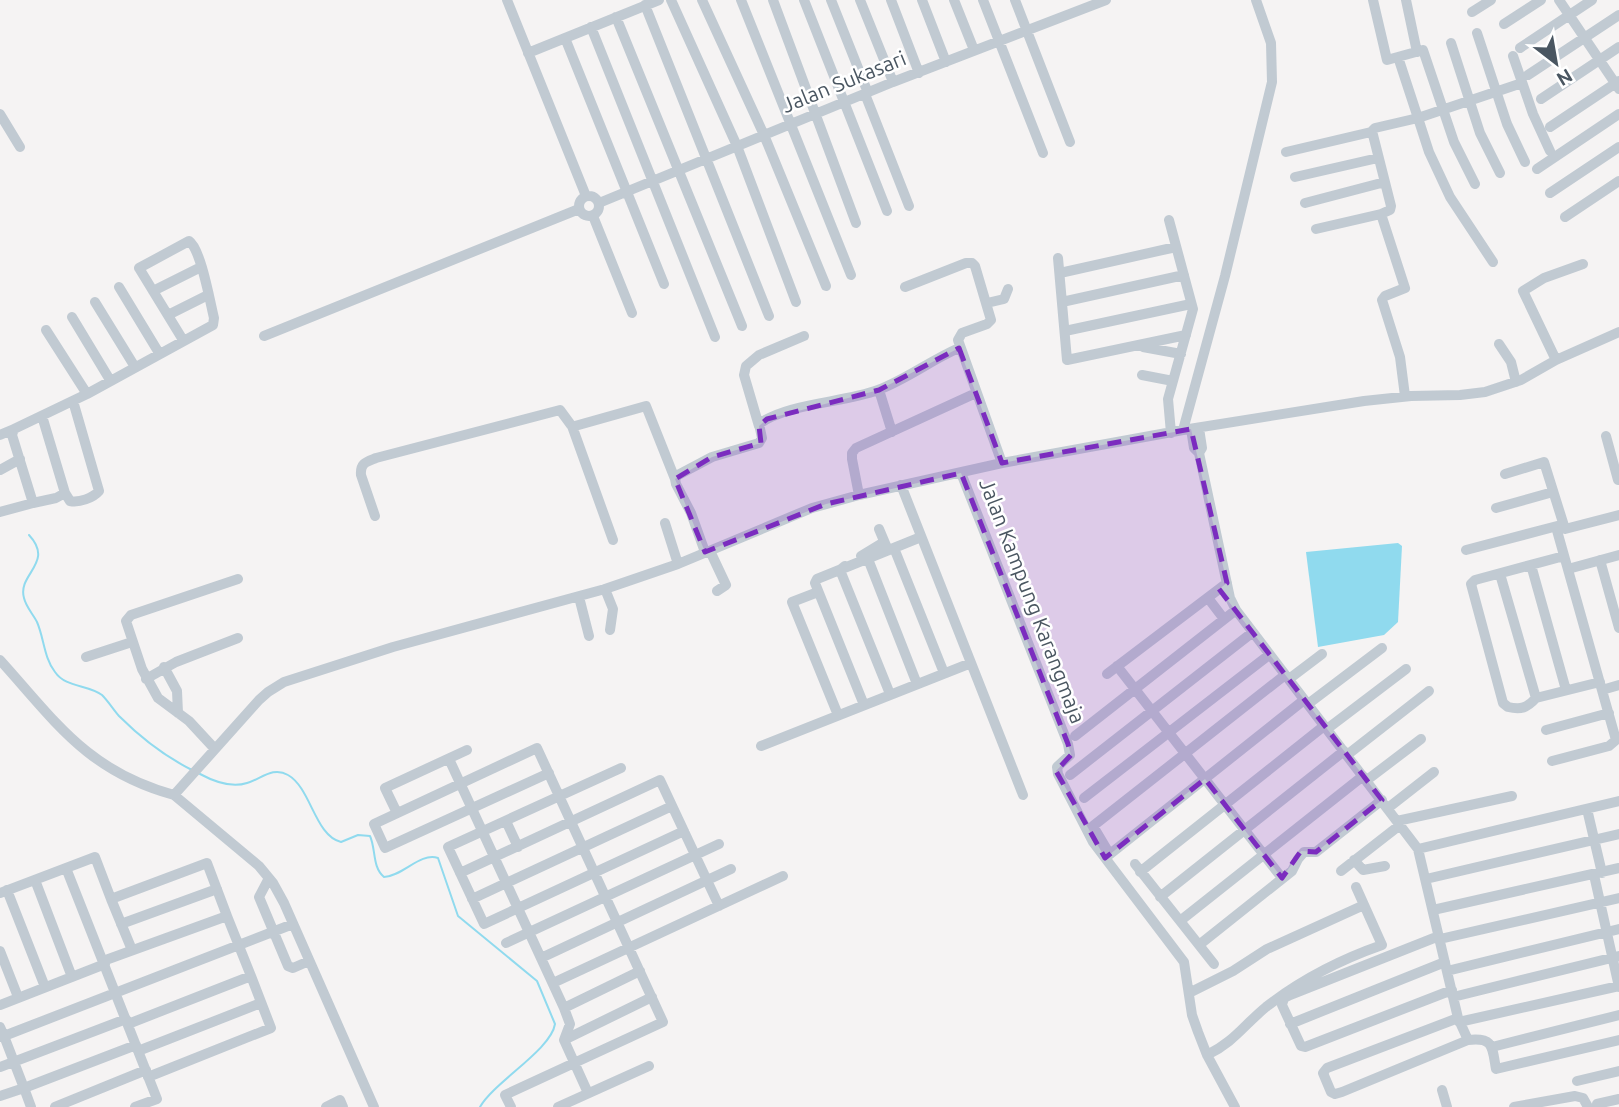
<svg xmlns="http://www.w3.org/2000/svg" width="1619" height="1107" font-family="Ubuntu,sans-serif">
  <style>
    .water { fill: #90daee }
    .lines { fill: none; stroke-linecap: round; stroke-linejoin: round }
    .stream { stroke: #90daee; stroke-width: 2 }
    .minor { stroke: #c1cad2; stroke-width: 10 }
    .marked { fill: #7b2cbf; fill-opacity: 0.2; stroke: #7b2cbf; stroke-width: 5; stroke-dasharray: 14 9; stroke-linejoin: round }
    .labels { text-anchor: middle; stroke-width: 5; stroke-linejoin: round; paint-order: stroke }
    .street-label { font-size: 21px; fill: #4a5661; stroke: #fff }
  </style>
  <rect width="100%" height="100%" fill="#f5f3f3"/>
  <!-- water -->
  <path class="water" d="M1398 543 1402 546 1398 622 1384 635 1318 647 1306 552Z"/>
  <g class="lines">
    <!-- stream -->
    <path class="stream" d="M29 535C55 563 17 574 24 598 26 607 33 614 37 622 44 638 44 658 55 672 66 688 87 684 102 695 108 701 113 709 119 716 139 736 166 757 192 770
      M200 774C213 781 232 788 247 783 261 779 273 766 288 775 311 788 315 836 341 842L358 835 370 836C376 849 372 867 384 877 403 876 420 852 438 858L458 916 537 981 555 1024C551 1050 494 1082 480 1107"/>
    <!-- minor -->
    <path class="minor" d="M507 0 586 196
      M671 0 737 146 796 302
      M702 0 764 135 826 286
      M741 0 851 275
      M773 0 856 223
      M804 0 887 211
      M831 0 868 93
      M860 0 893 82
      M891 0 919 73
      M922 0 946 62
      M954 0 974 50
      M983 0 1043 153
      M1015 0 1070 142
      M1373 0 1387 60 1423 50 1454 142 1475 184
      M1406 0 1417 52
      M1559 0 1619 89
      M645 5 769 316
      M1472 12 1491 0
      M616 17 742 326
      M1504 24 1541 0
      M591 27 715 337
      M1477 33 1507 124 1525 162
      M565 38 664 284
      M1451 43 1480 133 1500 173
      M1520 48 1592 0
      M528 53 659 0
      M1513 56 1533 114 1550 151
      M1528 75 1619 15
      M865 94 909 206
      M1541 99 1619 47
      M0 114 20 147
      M1550 127 1619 81
      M1286 152 1371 132
      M1537 169 1619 114
      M1295 177 1378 158
      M1550 193 1619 147
      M579 206a10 10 0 1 1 20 0a10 10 0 1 1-20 0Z
      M599 203 893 82 1106 0
      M1305 203 1385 182
      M1381 214 1405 288 1385 296 1382 300 1400 357 1405 396
      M593 216 632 313
      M1565 217 1619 181
      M1169 220 1193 309 1168 399 1171 433
      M1316 229 1381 214 1390 210 1391 206 1372 131 1375 128 1418 118 1398 57
      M1058 258 1067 360 1186 335
      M1493 262 1450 197 1429 152 1418 118 1522 83
      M1060 273 1176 247
      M119 287 159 353
      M905 287 966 263H972L975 266 991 320 987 324 962 333 958 340 1002 463
      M153 291 201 267
      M95 302 135 367
      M1062 302 1184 275
      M987 303 1004 299 1008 289
      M168 315 208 295
      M72 317 110 380
      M46 330 87 394
      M1065 331 1191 304
      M264 336 579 209
      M1499 344 1511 362 1516 382
      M1143 347 1181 354
      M1556 360 1523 291 1544 278 1583 264
      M1142 375 1173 381
      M879 390 892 432
      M572 426 613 540
      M759 426 744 375 746 366 759 355 804 336
      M1191 429 1194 448 1199 453 1230 598 1236 610 1418 849 1458 1018 1468 1040C1494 1037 1492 1047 1496 1069L1619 1040
      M1183 430 1225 276 1272 82 1271 43 1256 0
      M0 435 14 429
      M1606 436 1618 480
      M1199 453 1202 448 1199 428
      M0 470 20 459
      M961 473 1068 744 1070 755 1057 767 1058 774 1093 842 1184 962 1192 1015 1198 1032 1207 1055 1235 1107
      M1505 474 1544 462 1565 529 1619 515
      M901 485 1023 795
      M65 493 70 501C79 503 93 498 99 491L73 401
      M859 495 852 459V453L856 448 976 393
      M33 503 56 498 65 493 42 416
      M1496 508 1553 492
      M0 512 33 503 12 435 14 429 87 394 213 325 214 318C210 302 201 249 189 241L139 268 183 340
      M375 516 361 475C360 463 366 462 376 458L560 410 571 425 575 426 646 406 675 479
      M665 523 678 564
      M879 529 887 548
      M894 548 944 673
      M1466 550 1561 525
      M710 551 726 585 717 591
      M705 552 691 513 676 484 675 479 678 475 712 457 759 443 762 438 759 424C788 403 843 403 878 390 907 379 931 360 959 348
      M861 556 884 542
      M1564 556 1475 580 1471 584 1503 703 1508 707C1521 710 1527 708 1536 698L1600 682
      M868 559 917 684
      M1600 560 1619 628
      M1531 565 1566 690
      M845 566 840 570 890 694
      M1568 569 1619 555
      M1500 574 1536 698
      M605 589 613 609 610 630
      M818 592 792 602 838 715
      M579 597 589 636
      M1208 598 1224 619
      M86 657 132 642
      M0 660C56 722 87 771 174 795L259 700 268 692 284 682 393 647 605 589 678 564 812 508 859 495 1002 463 1183 430 1364 401 1411 396 1460 395 1485 392 1521 380 1556 360 1619 332
      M1117 666 1282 878
      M164 667 177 691 178 713
      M1107 674 1227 583
      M146 679 176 662 238 638
      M1289 679 1322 654
      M1602 690 1619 685
      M1308 704 1382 648
      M864 705 815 583 817 579 921 537
      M1327 729 1406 669
      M1546 730 1609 713
      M1075 736 1236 610
      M761 746 971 663
      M214 748 189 721 158 698 142 669 126 621 131 615 238 579
      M1347 755 1429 691
      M449 759 564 1008 570 1024 564 1040 588 1093
      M1552 761 1609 746 1616 740 1556 527
      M621 768 448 847 484 924 684 831
      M1070 775 1253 632
      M1367 780 1421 739
      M174 795 259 866 273 883 284 903 374 1107
      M1084 798 1269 655
      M1388 808 1434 772
      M1587 809 1602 873
      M397 813 385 788 467 750
      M506 821 518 847
      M1397 821 1512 796
      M1418 849 1619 801
      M1109 853 1093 826 1285 675
      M1105 858 1304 700
      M1354 860 1363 870 1385 866
      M1135 864 1214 964
      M66 868 157 1099 135 1107
      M1341 871 1400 825
      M1140 872 1324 726
      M460 873 660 780 719 906
      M1594 875 1619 987
      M269 878 259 897 288 966 293 968 309 961
      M1426 879 1619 834
      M35 880 72 977
      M7 890 45 987
      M0 893 95 857 111 899 207 863 227 916
      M1160 897 1344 751
      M111 899 132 950
      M472 899 672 806
      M1433 910 1619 868
      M1180 921 1363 776
      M121 924 217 889
      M1439 936 1290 995 1284 998 1282 1005 1301 1046 1305 1047 1452 990
      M1440 939 1619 898
      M506 943 719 844
      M1199 945 1292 871 1298 859 1304 852H1316L1382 800
      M0 951 18 997
      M541 958 731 869
      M103 961 227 916 251 976 128 1024
      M1447 971 1619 929
      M553 983 783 876
      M1189 993 1233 971 1267 949 1364 905
      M1453 997 1619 956
      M0 1005 105 964
      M564 1008 640 971
      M1458 1018 1327 1068 1323 1073 1331 1092 1335 1094 1342 1092 1468 1040
      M1459 1022 1619 986
      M1290 1024 1445 962
      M0 1027 4 1036 293 924
      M0 1037 4 1036 24 1088 136 1045
      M564 1040 652 997
      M1492 1047 1619 1015
      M138 1051 261 1003
      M1207 1055C1234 1042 1244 1025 1266 1007 1302 979 1339 960 1382 945L1356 887
      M0 1067 126 1019
      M148 1077 271 1028 251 976
      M1577 1081 1619 1071
      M1442 1090 1447 1107
      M0 1096 24 1088 31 1107
      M1597 1104 1619 1099
      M55 1107 146 1070
      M326 1107 340 1100 343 1107
      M511 1107 505 1095 663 1022 537 748 374 824 385 848 549 773
      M558 1107 649 1066
      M1514 1107 1575 1096 1583 1098 1588 1107"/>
  </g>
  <!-- marked area -->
  <path class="marked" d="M959 348 1002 463 1191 429 1227 583 1219 589 1382 800 1316 852 1301 851 1282 878 1205 779 1105 858 1056 771 1071 755 1068 744 961 473 826 504 705 552 675 479 712 457 761 443 759 426 767 419 879 390Z"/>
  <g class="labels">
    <!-- street labels -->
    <g class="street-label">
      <text transform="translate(844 82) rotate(-22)" y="7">Jalan Sukasari</text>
      <text transform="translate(1032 601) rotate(69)" y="7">Jalan Kampung Karangmaja</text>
    </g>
  </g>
  <!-- north arrow -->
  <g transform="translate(1556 63) rotate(149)" stroke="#ffffff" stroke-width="5" paint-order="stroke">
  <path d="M0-5L12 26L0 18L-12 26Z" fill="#4a5661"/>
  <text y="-10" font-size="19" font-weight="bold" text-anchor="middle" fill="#4a5661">N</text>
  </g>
</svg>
